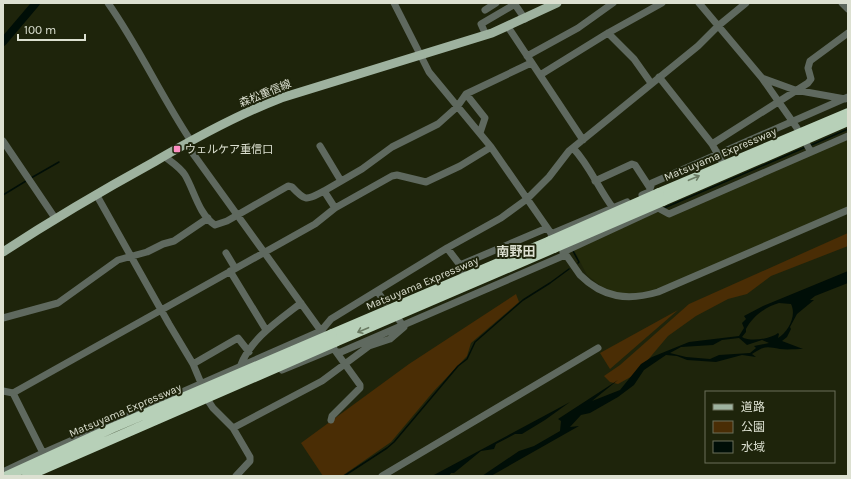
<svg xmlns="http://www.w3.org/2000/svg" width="851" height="479" font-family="Karla,'Noto Sans JP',sans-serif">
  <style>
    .built { fill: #242b0b }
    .green { fill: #4a2d05 }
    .water { fill: #000e07; fill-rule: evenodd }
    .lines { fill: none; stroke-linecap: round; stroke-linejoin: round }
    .stream { stroke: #000e07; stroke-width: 1.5 }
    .river { stroke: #000e07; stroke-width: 8 }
    .minor { stroke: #5f695f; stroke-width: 7 }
    .major { stroke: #9eb29f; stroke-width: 9 }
    .highway { stroke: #b7d0b8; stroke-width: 10 }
    .highway-bridge { stroke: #b7d0b8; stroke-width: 10 }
    .oneway { stroke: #6a7a62 }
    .poi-dot { fill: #fc8fc2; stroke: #1e240b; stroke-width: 1.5 }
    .labels { text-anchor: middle; stroke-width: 4; stroke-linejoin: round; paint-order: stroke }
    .street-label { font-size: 11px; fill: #dce0d1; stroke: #1e240b }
    .poi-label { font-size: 11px; fill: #dce0d1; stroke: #1e240b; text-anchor: start }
    .quarter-label { font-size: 13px; font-weight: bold; fill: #dce0d1; stroke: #1e240b }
  </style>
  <rect width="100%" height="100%" fill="#1e240b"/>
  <!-- built -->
  <path class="built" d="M848 139V207L677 281 654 290 635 294 617 293 602 287 587 275 574 250 657 212 669 217Z"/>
  <!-- green -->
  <path class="green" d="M848 233V246L771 276 747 294 728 299 696 316 668 336 636 374 618 384 610 382 604 376 620 365 689 304Z
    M516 294 519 302 471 343 467 356 433 392 391 442 342 476H323L301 443 409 364Z
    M678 310 610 369 600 353Z"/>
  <!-- water -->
  <path class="water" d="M848 271V283L815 296 810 300H814L797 314 790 327 791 329 787 337 782 341 803 349C796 349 787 350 780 349 766 346 764 346 752 354L756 357 742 355 716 362 687 360 677 356 666 355 644 370 634 385 618 397 590 413 581 415 570 427 579 426 491 476H482L519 451 534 446 560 431 561 421 558 419 618 380 592 401 620 390 641 364 652 357 689 342 739 336 744 328 742 323 746 319 744 316 763 306ZM779 303 791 304C797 316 788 332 778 338L779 334 778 333C771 339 750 342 742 337L746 332V329C752 317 765 307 779 303ZM739 338 747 345 762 340 769 343 754 346 756 348 750 353 719 355 710 359 686 357 670 353 681 347 713 345 722 340Z
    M570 402 545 420 522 434H515L496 444 494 449 481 451 454 473H451L449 476H432Z"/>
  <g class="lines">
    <!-- stream -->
    <path class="stream" d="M809 146 848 129
      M31 178 59 162
      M3 195 26 181
      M664 208 806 147
      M573 251 579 262 578 263
      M344 476 387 448 394 442 458 366 467 359 475 342 523 300 550 283 569 269"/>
    <!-- river -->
    <path class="river" d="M3 42 36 3"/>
    <!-- minor -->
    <path class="minor" d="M108 3C139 47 161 96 191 141
      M394 3 429 72 491 147 580 275C603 298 628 301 658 292L848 210
      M514 3 525 19
      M699 3 762 78 795 90 845 99
      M842 3 848 9
      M485 10 496 3
      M508 27 583 140
      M608 33 634 59 651 83
      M486 35 481 24 515 4
      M527 56 578 28 613 3
      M540 75 608 33 662 3
      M659 77 712 144 721 160
      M762 78 797 128
      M466 94 485 118 480 133
      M3 141 55 218
      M186 144 360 385V388L332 416 331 420
      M712 144 808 83 811 79 808 68 810 61 848 33
      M807 145 811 152
      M320 146 341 181
      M573 148C590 166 598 188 613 208
      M164 156C170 161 180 167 185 175 194 190 199 215 215 225L227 221 288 186 292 187C306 202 306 200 324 191
      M595 181 632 164 635 165 650 188
      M96 194 169 324 193 364 209 402 213 408 233 428 250 457V461L236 476
      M642 195 649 192 652 183 848 97
      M335 208 324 191 362 169 392 147 438 124 457 107 466 94 531 63
      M551 234 627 202
      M447 248 460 265
      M563 252 658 208 669 214 848 136
      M226 253 235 268
      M230 271 266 330
      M462 271 460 265 547 228
      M377 291 385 302
      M3 318 58 303 118 260 147 252 163 244 174 241 208 218
      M337 352H341L565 255
      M193 364 238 338 249 352
      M240 367C250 339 278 321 301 303
      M282 370 333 349
      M3 391 13 393 315 224 335 208 392 176 397 175 426 182 460 166 491 147
      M13 393 43 453
      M233 428 322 381 369 346 390 339 404 327 399 320
      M3 472 43 453 321 331 331 319 447 248 501 218 527 199 549 177 569 151 698 46 718 26 746 3
      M382 476 598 348"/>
    <!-- major -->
    <path class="major" d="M3 252C52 220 103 190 154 162 195 138 237 115 281 98L492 33 557 3"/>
    <!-- highway -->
    <path class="highway" d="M659 193 848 113
      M663 201 848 121
      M332 334 550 241
      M335 342 554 248"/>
    <!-- highway-bridge -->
    <path class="highway-bridge" d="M550 241 659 193
      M554 248 663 201
      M7 476 112 428 332 334
      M27 476 335 342"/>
  </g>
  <!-- one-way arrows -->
  <defs><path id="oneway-shaft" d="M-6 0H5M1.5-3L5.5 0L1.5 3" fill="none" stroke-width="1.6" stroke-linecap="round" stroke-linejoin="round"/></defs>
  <g class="oneway">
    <use href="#oneway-shaft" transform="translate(694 178) rotate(-23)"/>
    <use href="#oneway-shaft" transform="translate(363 330) rotate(157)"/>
  </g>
  <!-- markers -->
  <rect class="poi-dot" x="173" y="145" width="8" height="8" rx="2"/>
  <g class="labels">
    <!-- street labels -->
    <g class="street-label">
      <text transform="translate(265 93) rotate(-22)" y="4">森松重信線</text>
      <text transform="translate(720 154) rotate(-23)" y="4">Matsuyama Expressway</text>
      <text transform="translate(422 283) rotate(-23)" y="4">Matsuyama Expressway</text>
      <text transform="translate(125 410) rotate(-23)" y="4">Matsuyama Expressway</text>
    </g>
    <!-- poi labels -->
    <g class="poi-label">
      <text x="185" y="153">ウェルケア重信口</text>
    </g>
    <!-- quarter labels -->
    <g class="quarter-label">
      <text x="516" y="256">南野田</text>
    </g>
  </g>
  <!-- border -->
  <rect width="851" height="479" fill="none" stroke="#dce0d1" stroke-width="8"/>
  <!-- legend -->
  <rect x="705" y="391" width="130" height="72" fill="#1e240b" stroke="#6a6f5a"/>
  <rect x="713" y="404" width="20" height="6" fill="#9eb29f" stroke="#6a6f5a"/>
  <text x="741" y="411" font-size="12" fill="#dce0d1">道路</text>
  <rect x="713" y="421" width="20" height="12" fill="#4a2d05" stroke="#6a6f5a"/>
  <text x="741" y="431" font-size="12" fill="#dce0d1">公園</text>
  <rect x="713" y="441" width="20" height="12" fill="#000e07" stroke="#6a6f5a"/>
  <text x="741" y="451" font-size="12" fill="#dce0d1">水域</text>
  <!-- scale -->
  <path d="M18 34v6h67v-6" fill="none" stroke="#dce0d1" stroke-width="2"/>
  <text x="24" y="34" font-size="12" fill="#dce0d1" stroke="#1e240b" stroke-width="3" paint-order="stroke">100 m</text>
</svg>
